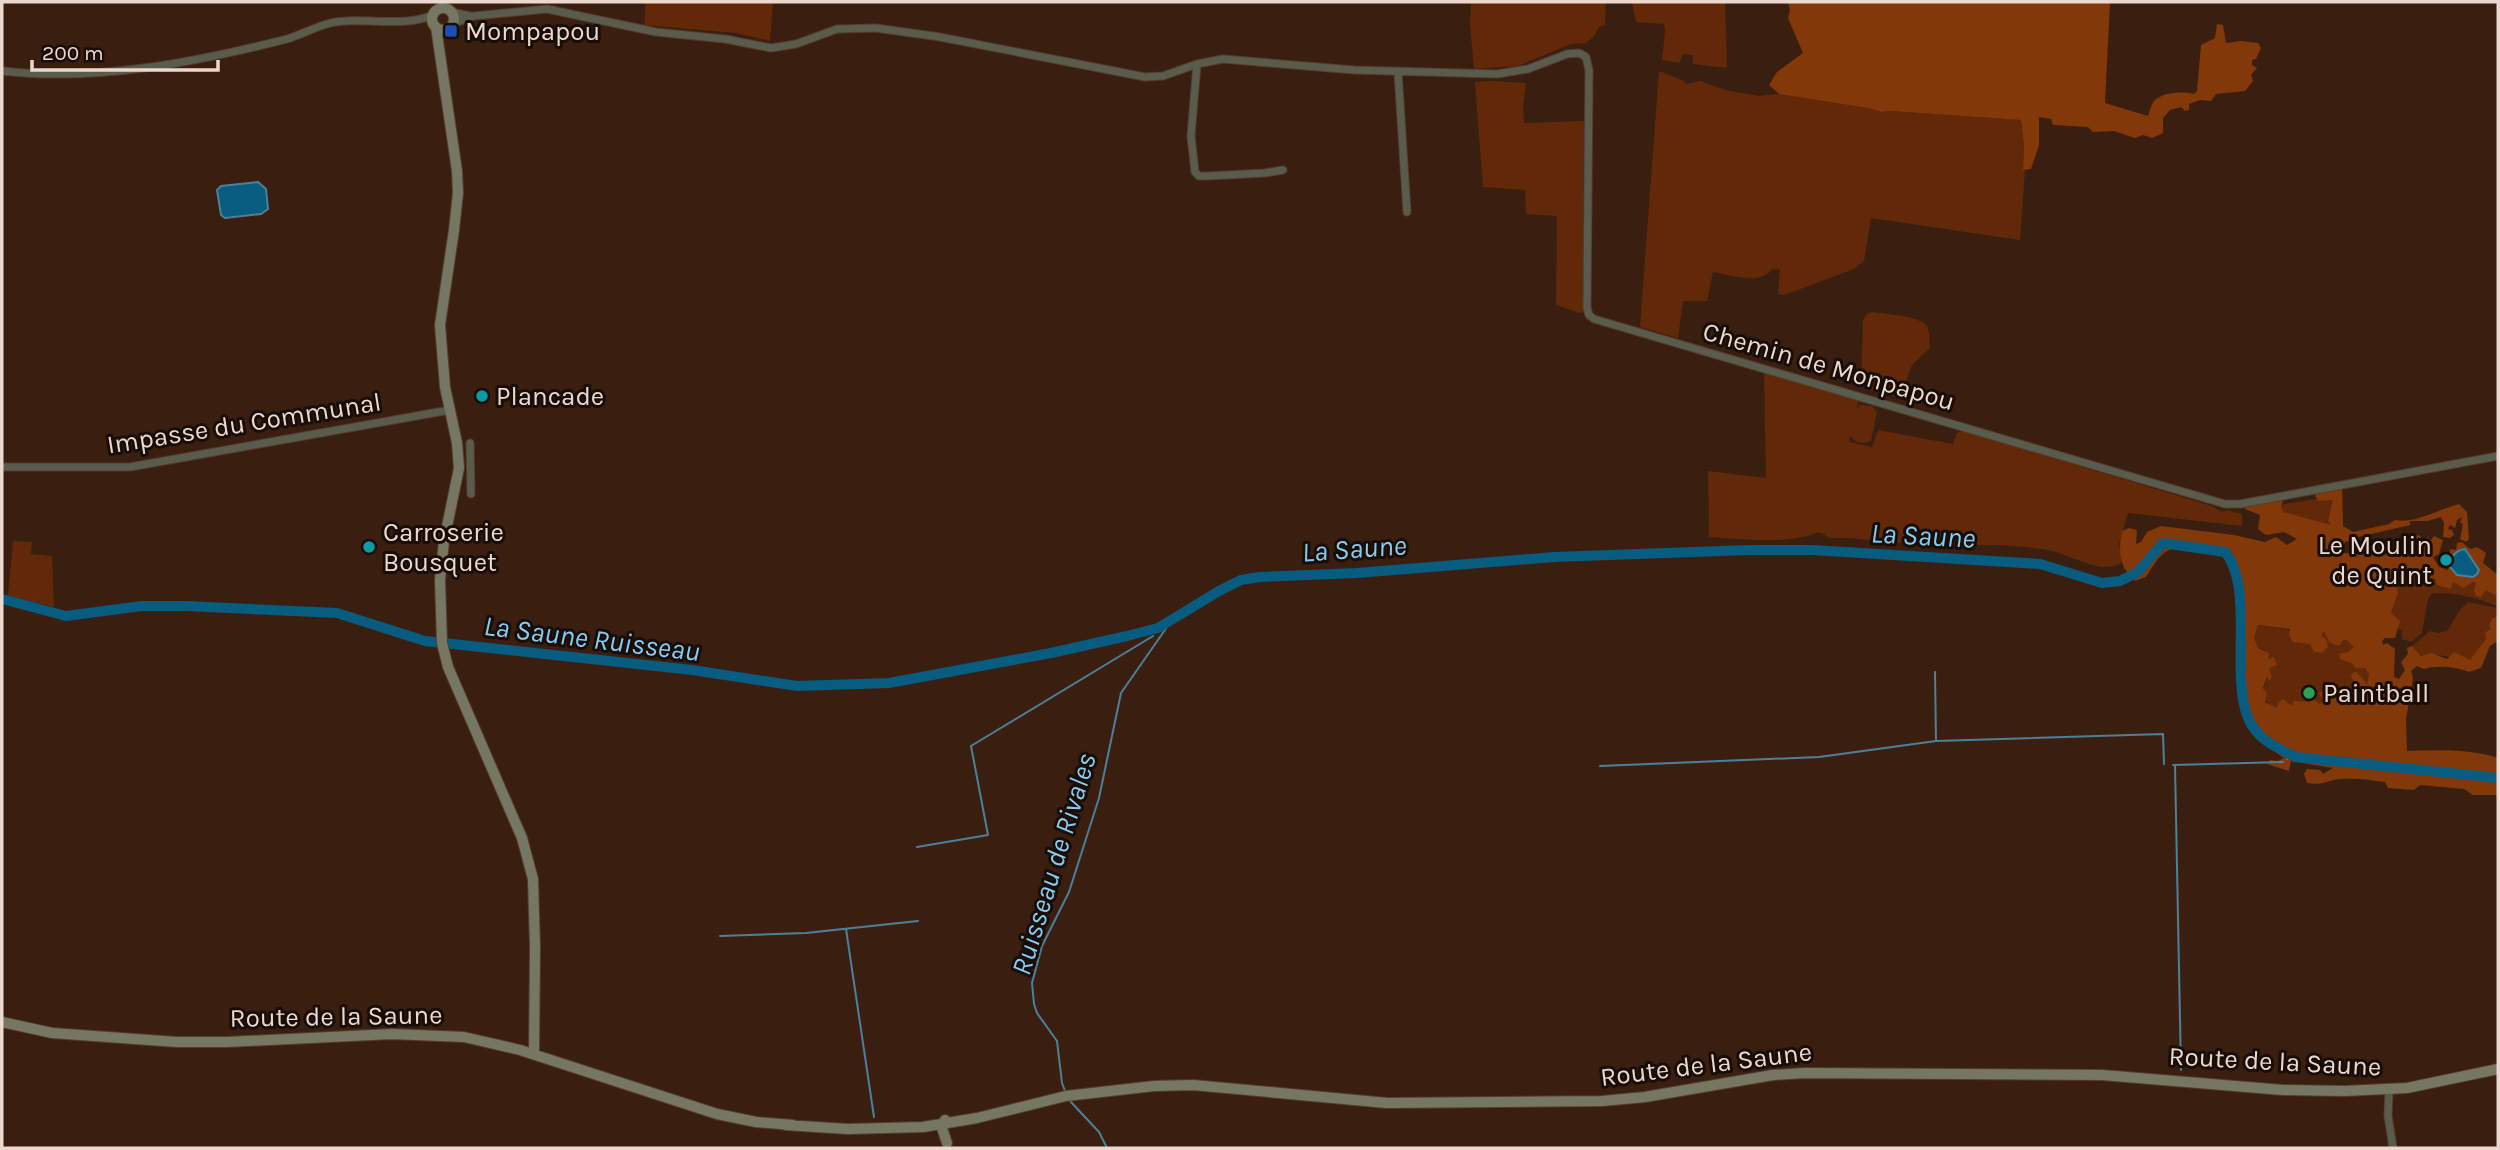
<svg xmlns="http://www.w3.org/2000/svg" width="2500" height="1150" font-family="Karla,sans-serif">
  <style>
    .green { fill: #612908 }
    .forest { fill: #823809; fill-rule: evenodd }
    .water { fill: #075c80; stroke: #4b8198; stroke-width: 2 }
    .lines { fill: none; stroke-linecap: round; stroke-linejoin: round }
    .stream { stroke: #4b8198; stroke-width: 2 }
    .river { stroke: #075c80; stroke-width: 10 }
    .street-casing { stroke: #563d2f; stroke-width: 9 }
    .secondary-casing { stroke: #563d2f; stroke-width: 12 }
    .street { stroke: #595b4d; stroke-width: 7 }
    .secondary { stroke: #757761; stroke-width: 10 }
    .transit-dot { fill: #1a4fb4; stroke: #190d07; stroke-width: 2.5 }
    .culture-dot { fill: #0f9aa8; stroke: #190d07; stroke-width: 2.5 }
    .leisure-dot { fill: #2e9e5b; stroke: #190d07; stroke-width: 2.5 }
    .labels { text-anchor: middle; stroke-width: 6; stroke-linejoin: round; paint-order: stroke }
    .poi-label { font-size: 26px; fill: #ebd8cf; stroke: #190d07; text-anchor: start }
    .street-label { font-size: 26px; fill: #ebd8cf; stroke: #190d07 }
    .water-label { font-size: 28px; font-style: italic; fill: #88cbf1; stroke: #190d07 }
  </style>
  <rect width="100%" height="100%" fill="#3a1f11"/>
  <!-- green -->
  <path class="green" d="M646 2H773L770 41 736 33 644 25Z
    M1471 2H1606L1605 25 1599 27 1594 36 1586 43 1571 44 1518 66 1474 69 1470 24Z
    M1632 2H1725L1727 68 1693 64V55L1683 54 1679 63 1662 60 1665 33 1664 24 1636 22Z
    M1659 71 1682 80 1686 84 1700 81 1725 90 1758 96 1779 94 1867 108 1882 112 1890 111 2021 120 2024 146 2023 170H2025L2020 240 1871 218 1864 261 1854 269 1784 295 1778 294 1780 270 1772 269C1761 286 1731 275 1713 272L1707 301H1683L1678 338 1640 327Z
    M1492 81 1526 83 1523 106 1524 123 1584 121 1583 312 1580 313 1556 305 1557 216 1526 214 1525 190 1483 187 1475 82Z
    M1873 312C1885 314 1921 316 1927 326 1930 332 1929 341 1930 348L1912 365 1903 389 1897 396C1885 394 1869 393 1861 383L1863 320 1867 314Z
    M1764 372 1858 401 1857 409 1860 405 1872 406 1877 412 1871 441C1862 444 1856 443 1850 436L1849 442 1872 447 1878 430 1953 444 1957 433 1963 431 2212 506 2222 512 2227 510 2242 514V526L2128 513 2119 544 2123 561C2105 577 2073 556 2052 551 2013 543 1973 546 1934 544L1924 541 1899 543 1851 538H1830L1819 532C1789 545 1742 539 1709 537L1708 471 1766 478Z
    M2317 499 2318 501 2334 499 2330 514 2332 526 2284 512 2280 508 2284 504Z
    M13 541 32 542 31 554 52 556 54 607 8 596Z
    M2395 572 2425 575 2451 588 2453 581 2477 583 2494 595 2498 594V606C2475 598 2456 591 2431 594L2428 599 2422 633 2411 642 2402 639V630L2397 629 2391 613 2398 593Z
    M2468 602 2498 608V617L2492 618 2486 639 2470 661C2454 659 2436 652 2421 656L2412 646 2430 631 2438 633 2447 631 2460 610Z
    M2258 625 2321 635 2324 631 2339 646 2343 640H2348L2354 647 2348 652 2351 663 2365 668 2369 674 2368 685 2364 682 2356 671 2350 675 2363 689V694L2354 693 2320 704 2308 702 2292 707 2273 708C2254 692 2269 685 2269 667 2269 661 2266 655 2265 650L2258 648 2254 636Z"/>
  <!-- forest -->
  <path class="forest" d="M1788 2H2110L2105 103 2148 116C2150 111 2151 104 2155 100 2163 92 2185 91 2194 94L2197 91 2201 45 2215 38 2217 24 2223 25 2226 43 2241 41 2258 43 2261 48 2256 59 2252 60V65L2257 68 2251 75 2253 81 2245 91 2216 94 2211 101 2200 100 2189 104V110L2185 111 2181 107 2170 110 2163 118V133L2152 138 2143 135 2135 138 2114 131 2093 132 2088 127 2053 125 2051 119 2039 117V145L2031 169 2023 170 2024 146 2021 120 1890 111 1882 112 1867 108 1779 94 1769 85 1777 72 1803 53 1788 18 1790 10Z
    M2342 486 2343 526 2353 532 2389 524 2395 520C2416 524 2439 509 2459 504L2467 512 2469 539 2466 542 2460 539 2463 524 2460 523 2462 517 2457 520 2455 528 2450 525 2448 529 2452 530 2454 535 2450 538 2443 537 2444 523 2441 517 2428 521H2410V525L2358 537 2354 542 2346 541 2341 547 2343 553 2404 555 2407 539 2419 535 2423 540 2428 537 2430 541 2434 536 2443 540 2439 554 2433 557 2439 567 2448 570 2449 566 2457 575 2473 577 2477 574 2479 570 2465 549 2455 553 2449 560 2450 549 2456 550 2457 543 2462 542 2470 549 2477 547 2486 553 2483 563 2498 575V594L2494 595 2486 590 2481 597 2476 596 2474 590 2476 583 2473 582 2463 588 2453 582 2451 589 2437 585 2435 579 2395 572 2398 593 2391 613 2400 621 2395 638H2385L2382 641 2383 645 2387 643 2395 649 2394 677 2399 679 2405 670 2401 662 2408 654 2407 648 2412 646 2421 656 2431 653 2447 659 2454 652 2470 660 2486 639 2485 633 2490 629 2489 626 2492 618 2498 617V641L2490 646 2481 668 2469 672C2456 667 2437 665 2424 669L2417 666 2411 671 2413 678 2406 719 2407 751C2437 750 2470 749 2498 758V795H2473L2464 789 2420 785 2414 790 2388 788 2385 782C2369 780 2350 777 2334 780 2323 783 2319 785 2307 783L2304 774 2307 769 2320 770 2323 774 2333 768 2291 761 2289 771 2267 764 2270 760 2278 761 2284 758C2264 744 2250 732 2242 709L2234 576 2227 558C2215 552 2179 544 2167 551 2157 557 2152 568 2146 577L2135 581C2119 568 2118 550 2122 531L2129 528 2137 530 2136 544 2141 542 2147 532 2161 526 2234 535 2265 542 2276 537 2287 545 2297 539 2284 532 2266 535 2258 529 2260 515 2245 509V507L2283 500 2281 508 2284 512 2331 525 2328 521 2333 500 2318 501 2315 496 2316 491ZM2258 625 2290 629 2289 635 2293 642 2310 644 2314 652 2322 653 2328 647 2326 639 2321 636 2324 631 2329 642 2339 646 2343 640H2347L2354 647 2348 652 2339 654 2340 659 2351 663 2356 668H2365L2369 674 2367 684 2356 671 2350 675 2359 687 2363 689 2362 694 2354 693 2343 698 2328 689 2319 693 2323 701 2320 704 2314 700 2308 702 2294 701 2292 706 2283 699 2278 703 2277 708 2265 702 2267 693 2263 688 2267 677 2269 680 2272 678 2269 668 2277 665 2274 657 2268 659 2269 653 2258 648 2254 637Z"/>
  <!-- water -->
  <path class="water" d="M258 182 266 189 268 209 261 214 225 218 221 215 217 190 221 186Z
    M2465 549 2479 570 2477 574 2473 577 2457 575 2449 566C2450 557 2456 550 2465 549Z"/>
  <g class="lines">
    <!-- stream -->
    <path class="stream" d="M1157 630 1158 628
      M1935 672 1936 741
      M2287 759 2292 756
      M2173 765 2283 762
      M2175 765 2181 1070
      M1600 766 1819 757 1936 741 2163 734 2164 764
      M917 847 988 835 971 746 1153 636
      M846 929 874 1117
      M720 936 806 933 918 921
      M1065 1091 1062 1083 1057 1041 1037 1013 1034 1004 1032 983 1042 946 1069 892 1099 798 1121 693 1174 617
      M1070 1101 1099 1132 1107 1148"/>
    <!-- river -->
    <path class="river" d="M2 599 66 616 142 606H186L337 613 425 641 692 670 797 686 889 683 1051 653 1127 636 1158 628 1219 591 1241 580 1260 577 1357 573 1554 557 1749 550H1812L2040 564 2102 583 2120 581 2138 572 2163 543 2225 552C2258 592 2224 692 2255 730 2265 743 2282 750 2295 757L2498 778"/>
    <defs>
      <path id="street" d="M451 12 470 16
        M452 24 474 16 547 9 656 32 725 39 771 48 796 44 837 29 876 28 940 37 1145 77 1163 76 1197 64 1223 59 1354 70 1497 74 1528 69 1567 54 1579 53 1586 57 1589 70 1587 308 1589 315 1594 319 2225 504H2240L2498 456
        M1197 64 1191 136 1195 172 1199 176H1208L1265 173 1283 170
        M2 71C96 82 196 62 287 39 300 35 313 28 327 24 360 15 400 29 433 15
        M1398 72 1407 212
        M470 443 471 494
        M2 467H130L450 410
        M2389 1090 2388 1116 2393 1148"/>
      <path id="secondary" d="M432 19a11 11 0 1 1 22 0a11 11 0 1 1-22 0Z
        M436 27 457 171 458 193 454 230 440 325 445 387 457 443 459 468 444 541 440 580 442 643 448 667 522 838 533 879 535 947 534 1054
        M2 1022 52 1033 177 1042H227L392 1034 464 1037 520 1050 717 1114 756 1122 793 1125
        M945 1120 941 1125 947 1143
        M785 1125 848 1129 923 1127 977 1118 1066 1096 1154 1086 1193 1085 1387 1103 1602 1101 1645 1097 1773 1075 1805 1073 2102 1075 2283 1090 2344 1091 2407 1088 2498 1069"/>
    </defs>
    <!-- street casing -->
    <use href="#street" class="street-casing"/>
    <!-- secondary casing -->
    <use href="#secondary" class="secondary-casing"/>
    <!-- street -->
    <use href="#street" class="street"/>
    <!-- secondary -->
    <use href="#secondary" class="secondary"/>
  </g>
  <!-- markers -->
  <rect class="transit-dot" x="444" y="24" width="14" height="14" rx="3.5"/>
  <g class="culture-dot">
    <circle cx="482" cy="396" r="7"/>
    <circle cx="369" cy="547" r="7"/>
    <circle cx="2446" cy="560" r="7"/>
  </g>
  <circle class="leisure-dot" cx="2309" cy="693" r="7"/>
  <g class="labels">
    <!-- poi labels -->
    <g class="poi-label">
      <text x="465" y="40">Mompapou</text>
      <text x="496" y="405">Plancade</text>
      <text x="383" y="541">Carroserie<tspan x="383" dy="30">Bousquet</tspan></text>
      <text x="2432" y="554" text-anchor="end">Le Moulin<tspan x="2432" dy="30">de Quint</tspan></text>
      <text x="2323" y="702">Paintball</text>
    </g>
    <!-- street labels -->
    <g class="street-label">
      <text transform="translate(1829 366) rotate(16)" y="9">Chemin de Monpapou</text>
      <text transform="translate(244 423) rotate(-9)" y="9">Impasse du Communal</text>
      <text transform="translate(336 1016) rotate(-1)" y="9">Route de la Saune</text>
      <text transform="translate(2275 1061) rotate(3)" y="9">Route de la Saune</text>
      <text transform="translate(1706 1064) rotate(-7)" y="9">Route de la Saune</text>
    </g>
    <!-- water labels -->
    <g class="water-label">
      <text transform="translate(1923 535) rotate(3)" y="10">La Saune</text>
      <text transform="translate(1354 548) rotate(-4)" y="10">La Saune</text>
      <text transform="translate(592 638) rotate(7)" y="10">La Saune Ruisseau</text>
      <text transform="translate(1053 864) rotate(-73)" y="10">Ruisseau de Rivales</text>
    </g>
  </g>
  <!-- border -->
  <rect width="2500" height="1150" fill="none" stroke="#ebd8cf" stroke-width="7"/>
  <!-- scale -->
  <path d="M32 60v10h186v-10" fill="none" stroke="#ebd8cf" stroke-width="3.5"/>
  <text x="42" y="60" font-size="21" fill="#ebd8cf" stroke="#190d07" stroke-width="5" paint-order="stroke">200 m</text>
</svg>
